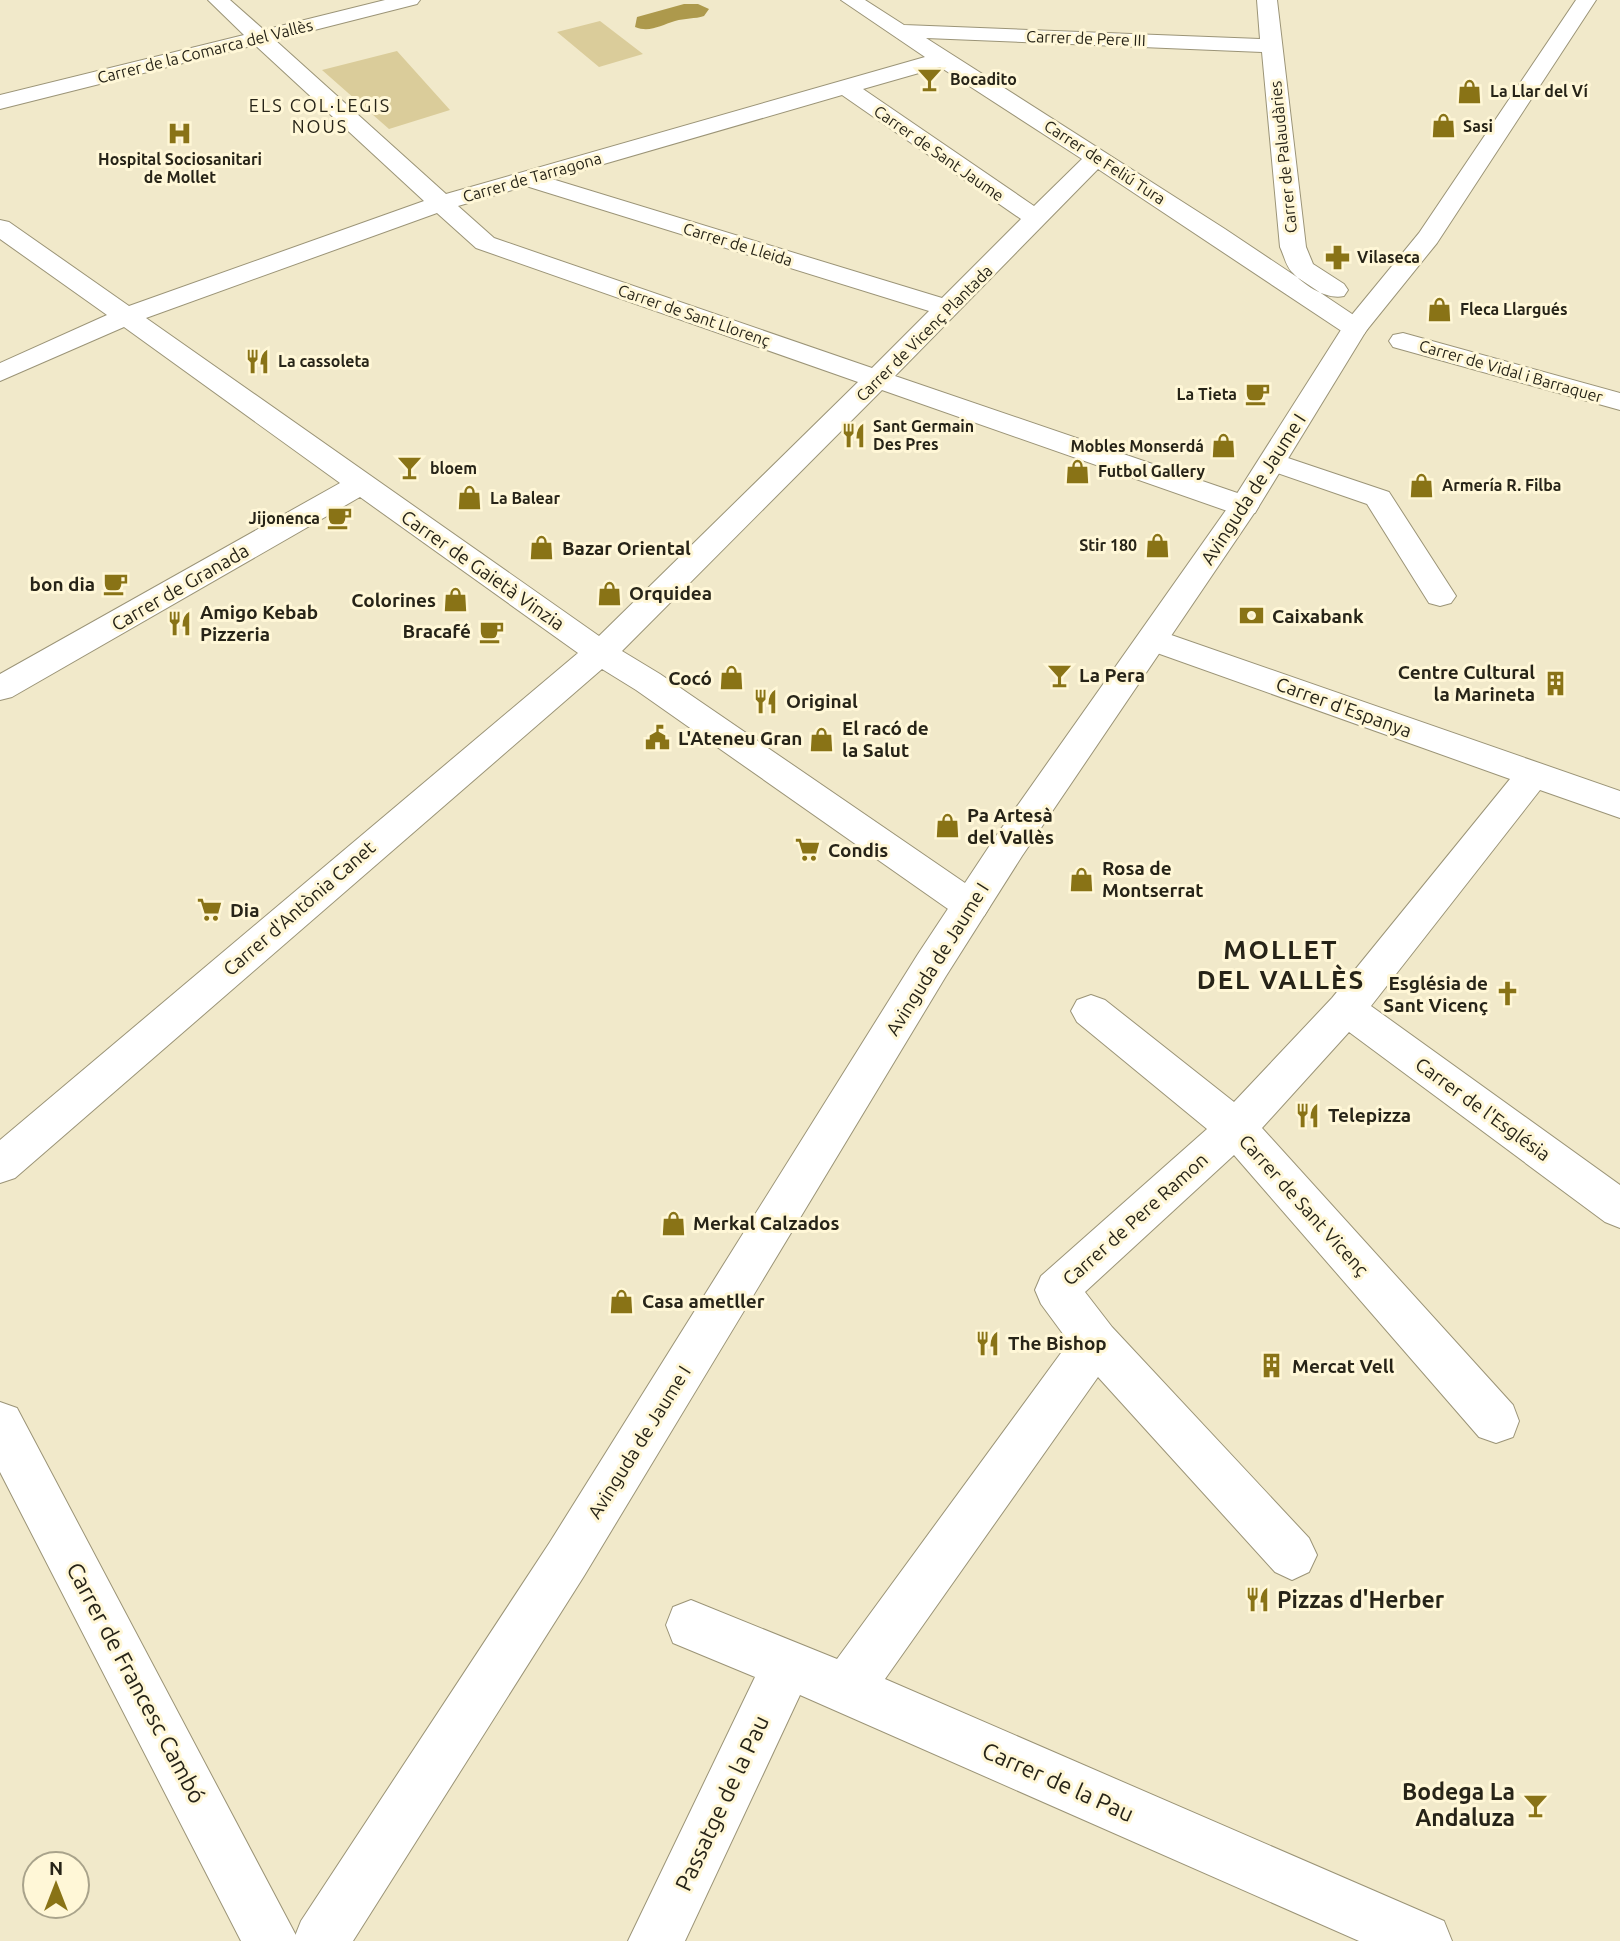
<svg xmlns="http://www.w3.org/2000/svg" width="1620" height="1941" font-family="Ubuntu,sans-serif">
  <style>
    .green { fill: #dacc9a }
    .water { fill: #ad994c }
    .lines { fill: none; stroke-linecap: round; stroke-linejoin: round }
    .street-casing { stroke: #9b9477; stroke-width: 2 }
    .secondary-casing { stroke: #9b9477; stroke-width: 2 }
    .street { fill: #fff; fill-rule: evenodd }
    .secondary { fill: #fff; fill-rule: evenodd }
    .labels { text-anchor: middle; stroke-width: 6; stroke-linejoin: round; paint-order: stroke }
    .far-street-label { font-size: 16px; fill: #272418; stroke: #fff7d7 }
    .far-poi-label { font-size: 16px; font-weight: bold; fill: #272418; stroke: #fff7d7; text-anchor: start }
    .far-neighbourhood-label { font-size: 18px; letter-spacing: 2px; fill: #272418; stroke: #fff7d7 }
    .street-label { font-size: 19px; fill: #272418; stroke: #fff7d7 }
    .poi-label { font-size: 19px; font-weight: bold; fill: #272418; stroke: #fff7d7; text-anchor: start }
    .near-poi-label { font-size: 23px; font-weight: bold; fill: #272418; stroke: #fff7d7; text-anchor: start }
    .near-street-label { font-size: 23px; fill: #272418; stroke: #fff7d7 }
    .district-label { font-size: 26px; font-weight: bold; letter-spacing: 2px; fill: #272418; stroke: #fff7d7 }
  </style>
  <rect width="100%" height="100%" fill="#f1e9ca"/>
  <!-- green -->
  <path class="green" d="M600 21 643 54 599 67 557 32Z
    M397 51 450 110 389 129 322 70Z"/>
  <!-- water -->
  <path class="water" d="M684 4H698L709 9 704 16C695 19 685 18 675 21 661 25 650 33 635 27L637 17Z"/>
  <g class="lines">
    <defs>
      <path id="street" d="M208 0H230L264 30 385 0H420L417 4 275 40 446 194 925 57 841 0H865L904 25 1260 39 1257 0H1277L1306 247 1313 264 1344 284 1348 290 1344 296C1327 300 1305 286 1293 273 1286 267 1284 255 1280 247L1262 52 926 38 1225 229 1364 322 1368 328 1364 334 1355 336 1346 334 1098 169 895 376 1255 499 1259 506 1255 513 1244 515 1233 513 882 390 622 651 660 674 984 896 990 906 984 916 971 920 958 916 636 690 602 669 15 1178 0 1183V1140L578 653 360 497 12 697 0 700V674L340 483 124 327 0 381V363L107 315 0 239V220L9 222 129 306 424 201 255 45 0 109V95L244 35ZM940 67 1082 159 1034 206 863 89ZM842 95 1021 219 942 298 552 179ZM526 186 929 311 872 368 494 238 458 206ZM437 213 476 248 858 382 599 636 146 318Z
        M1403 333 1620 393V410L1393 347 1389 341 1393 335Z
        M1273 453 1389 492 1456 596 1451 603 1440 606 1429 603 1367 504 1263 468 1258 462 1263 456Z
        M1154 629 1620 791V818L1540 790 1371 1006 1620 1185V1228L1605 1222 1349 1032 1262 1128 1513 1405 1519 1421 1513 1437 1496 1443 1479 1437 1234 1155 1085 1292 1112 1327 1309 1538 1317 1555 1309 1572 1292 1580 1275 1572 1098 1377 885 1679 1444 1921 1452 1941H1359L800 1695 685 1941H628L755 1677 673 1643 666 1625 673 1607 691 1600 837 1659 1069 1342 1041 1304 1035 1290 1041 1276 1207 1129 1077 1022 1071 1011 1077 1000 1091 995 1105 1000 1234 1102 1332 998 1510 779 1143 648 1138 640 1143 632Z
        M0 1402 17 1408 299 1941H241L0 1472Z"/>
      <path id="secondary" d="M1576 0H1596L1437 243 1366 331 1259 506 1022 856 946 976 584 1576 353 1941H293L301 1921 550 1542 918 954 996 836 1231 503 1346 322 1419 233Z"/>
    </defs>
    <!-- street casing -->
    <use href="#street" class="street-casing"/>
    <!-- secondary casing -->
    <use href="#secondary" class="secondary-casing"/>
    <!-- street -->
    <use href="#street" class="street"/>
    <!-- secondary -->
    <use href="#secondary" class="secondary"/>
  </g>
  <!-- icons -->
  <defs>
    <symbol id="bar-bare" viewBox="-9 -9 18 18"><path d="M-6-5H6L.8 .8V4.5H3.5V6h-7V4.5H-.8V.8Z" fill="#897316" stroke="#fff7d7" stroke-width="2.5" paint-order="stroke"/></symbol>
    <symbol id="shop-bare" viewBox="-9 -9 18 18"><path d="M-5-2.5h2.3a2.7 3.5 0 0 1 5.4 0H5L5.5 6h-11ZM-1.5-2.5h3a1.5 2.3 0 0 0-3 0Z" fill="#897316" stroke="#fff7d7" stroke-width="2.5" paint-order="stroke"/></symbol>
    <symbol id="hospital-bare" viewBox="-9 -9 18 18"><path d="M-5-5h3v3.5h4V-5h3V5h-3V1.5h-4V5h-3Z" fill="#897316" stroke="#fff7d7" stroke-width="2.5" paint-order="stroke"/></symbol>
    <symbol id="pharmacy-bare" viewBox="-9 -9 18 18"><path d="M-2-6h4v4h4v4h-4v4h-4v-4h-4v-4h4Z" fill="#897316" stroke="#fff7d7" stroke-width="2.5" paint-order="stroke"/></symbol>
    <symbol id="restaurant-bare" viewBox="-9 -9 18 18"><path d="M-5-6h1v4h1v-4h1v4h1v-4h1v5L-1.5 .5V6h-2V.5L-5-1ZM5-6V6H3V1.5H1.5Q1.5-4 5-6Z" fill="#897316" stroke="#fff7d7" stroke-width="2.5" paint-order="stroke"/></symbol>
    <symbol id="cafe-bare" viewBox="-9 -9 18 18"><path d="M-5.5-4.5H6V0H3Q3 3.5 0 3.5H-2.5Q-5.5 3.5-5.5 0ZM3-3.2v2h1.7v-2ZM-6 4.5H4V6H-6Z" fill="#897316" stroke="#fff7d7" stroke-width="2.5" paint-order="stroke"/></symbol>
    <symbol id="bank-bare" viewBox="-9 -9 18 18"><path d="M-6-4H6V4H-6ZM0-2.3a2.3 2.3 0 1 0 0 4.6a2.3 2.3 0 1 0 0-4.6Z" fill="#897316" stroke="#fff7d7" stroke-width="2.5" paint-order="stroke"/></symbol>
    <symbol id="building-bare" viewBox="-9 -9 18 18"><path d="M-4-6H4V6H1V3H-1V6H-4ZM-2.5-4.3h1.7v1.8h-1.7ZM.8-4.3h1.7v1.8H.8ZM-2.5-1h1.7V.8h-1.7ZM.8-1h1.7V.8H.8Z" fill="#897316" stroke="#fff7d7" stroke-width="2.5" paint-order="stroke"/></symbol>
    <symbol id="civic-bare" viewBox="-9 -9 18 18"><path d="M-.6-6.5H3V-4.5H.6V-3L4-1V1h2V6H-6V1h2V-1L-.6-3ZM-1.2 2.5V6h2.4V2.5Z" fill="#897316" stroke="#fff7d7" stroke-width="2.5" paint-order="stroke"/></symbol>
    <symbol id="supermarket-bare" viewBox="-9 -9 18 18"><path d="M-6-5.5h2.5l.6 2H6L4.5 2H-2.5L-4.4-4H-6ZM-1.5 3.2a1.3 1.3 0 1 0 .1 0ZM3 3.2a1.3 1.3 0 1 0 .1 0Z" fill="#897316" stroke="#fff7d7" stroke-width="2.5" paint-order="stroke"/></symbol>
    <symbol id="church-bare" viewBox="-9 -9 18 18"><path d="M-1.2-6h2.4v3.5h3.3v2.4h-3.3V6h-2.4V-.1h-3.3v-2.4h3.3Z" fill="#897316" stroke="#fff7d7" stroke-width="2.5" paint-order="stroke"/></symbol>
  </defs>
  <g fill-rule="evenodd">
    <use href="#bar-bare" x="912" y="62" width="35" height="35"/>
    <use href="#shop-bare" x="1452" y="74" width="35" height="35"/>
    <use href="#shop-bare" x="1426" y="108" width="35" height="35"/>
    <use href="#hospital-bare" x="162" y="116" width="35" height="35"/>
    <use href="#pharmacy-bare" x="1320" y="240" width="35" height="35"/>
    <use href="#shop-bare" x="1422" y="292" width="35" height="35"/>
    <use href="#restaurant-bare" x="240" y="344" width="35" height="35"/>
    <use href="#cafe-bare" x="1240" y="376" width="35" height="35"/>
    <use href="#restaurant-bare" x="836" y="418" width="35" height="35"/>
    <use href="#shop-bare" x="1206" y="428" width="35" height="35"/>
    <use href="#bar-bare" x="392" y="450" width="35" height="35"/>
    <use href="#shop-bare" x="1060" y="454" width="35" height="35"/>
    <use href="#shop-bare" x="1404" y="468" width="35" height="35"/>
    <use href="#shop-bare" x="452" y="480" width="35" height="35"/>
    <use href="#cafe-bare" x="322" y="500" width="35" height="35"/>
    <use href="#shop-bare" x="1140" y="528" width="35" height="35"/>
    <use href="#shop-bare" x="524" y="530" width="35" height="35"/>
    <use href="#cafe-bare" x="98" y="566" width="35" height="35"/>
    <use href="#shop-bare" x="592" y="576" width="35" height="35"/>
    <use href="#shop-bare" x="438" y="582" width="35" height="35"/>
    <use href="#bank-bare" x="1234" y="598" width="35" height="35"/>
    <use href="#restaurant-bare" x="162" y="606" width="35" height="35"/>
    <use href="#cafe-bare" x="474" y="614" width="35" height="35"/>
    <use href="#bar-bare" x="1042" y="658" width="35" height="35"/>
    <use href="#shop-bare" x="714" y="660" width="35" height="35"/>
    <use href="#building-bare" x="1538" y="666" width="35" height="35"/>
    <use href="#restaurant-bare" x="748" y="684" width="35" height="35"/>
    <use href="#civic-bare" x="640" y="720" width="35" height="35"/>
    <use href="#shop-bare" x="804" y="722" width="35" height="35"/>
    <use href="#shop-bare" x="930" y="808" width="35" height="35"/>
    <use href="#supermarket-bare" x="790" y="832" width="35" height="35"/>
    <use href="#shop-bare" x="1064" y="862" width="35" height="35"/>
    <use href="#supermarket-bare" x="192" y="892" width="35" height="35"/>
    <use href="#church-bare" x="1490" y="976" width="35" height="35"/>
    <use href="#restaurant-bare" x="1290" y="1098" width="35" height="35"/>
    <use href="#shop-bare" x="656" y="1206" width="35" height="35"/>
    <use href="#shop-bare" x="604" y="1284" width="35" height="35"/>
    <use href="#restaurant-bare" x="970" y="1326" width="35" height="35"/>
    <use href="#building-bare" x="1254" y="1348" width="35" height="35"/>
    <use href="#restaurant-bare" x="1240" y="1582" width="35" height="35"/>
    <use href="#bar-bare" x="1518" y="1788" width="35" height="35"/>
  </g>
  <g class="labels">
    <!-- far-street labels -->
    <g class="far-street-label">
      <text transform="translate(1086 38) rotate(2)" y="6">Carrer de Pere III</text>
      <text transform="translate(205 51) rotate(-14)" y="6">Carrer de la Comarca del Vallès</text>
      <text transform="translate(939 153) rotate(35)" y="6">Carrer de Sant Jaume</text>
      <text transform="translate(1283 157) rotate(-96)" y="6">Carrer de Palaudàries</text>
      <text transform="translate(1105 162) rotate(33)" y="6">Carrer de Feliú Tura</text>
      <text transform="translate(532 177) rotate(-16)" y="6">Carrer de Tarragona</text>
      <text transform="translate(738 244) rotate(17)" y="6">Carrer de Lleida</text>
      <text transform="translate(694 315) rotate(19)" y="6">Carrer de Sant Llorenç</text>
      <text transform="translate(924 333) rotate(-45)" y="6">Carrer de Vicenç Plantada</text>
      <text transform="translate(1511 371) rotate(16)" y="6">Carrer de Vidal i Barraquer</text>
    </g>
    <!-- far-poi labels -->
    <g class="far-poi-label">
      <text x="950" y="85">Bocadito</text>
      <text x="1490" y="97">La Llar del Ví</text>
      <text x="1463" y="132">Sasi</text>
      <text x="180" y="165" text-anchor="middle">Hospital Sociosanitari<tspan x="180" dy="18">de Mollet</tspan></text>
      <text x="1357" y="263">Vilaseca</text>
      <text x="1460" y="315">Fleca Llargués</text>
      <text x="278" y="367">La cassoleta</text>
      <text x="1237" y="400" text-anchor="end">La Tieta</text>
      <text x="873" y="432">Sant Germain<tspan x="873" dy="18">Des Pres</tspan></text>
      <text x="1204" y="452" text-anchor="end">Mobles Monserdá</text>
      <text x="430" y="474">bloem</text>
      <text x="1098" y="477">Futbol Gallery</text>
      <text x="1442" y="491">Armería R. Filba</text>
      <text x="490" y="504">La Balear</text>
      <text x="320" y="524" text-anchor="end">Jijonenca</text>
      <text x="1137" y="551" text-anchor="end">Stir 180</text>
    </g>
    <!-- far-neighbourhood labels -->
    <g class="far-neighbourhood-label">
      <text x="320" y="112">ELS COL·LEGIS<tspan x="320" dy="21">NOUS</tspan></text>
    </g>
    <!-- street labels -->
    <g class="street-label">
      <text transform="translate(1253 489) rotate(-57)" y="7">Avinguda de Jaume I</text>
      <text transform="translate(483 570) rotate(35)" y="7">Carrer de Gaietà Vinzia</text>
      <text transform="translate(180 587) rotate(-30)" y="7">Carrer de Granada</text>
      <text transform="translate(1344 707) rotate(20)" y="7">Carrer d'Espanya</text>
      <text transform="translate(299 908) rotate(-41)" y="7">Carrer d'Antònia Canet</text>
      <text transform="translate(937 959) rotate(-58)" y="7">Avinguda de Jaume I</text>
      <text transform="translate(1483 1109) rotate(36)" y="7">Carrer de l'Església</text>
      <text transform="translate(1304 1205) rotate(48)" y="7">Carrer de Sant Vicenç</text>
      <text transform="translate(1135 1219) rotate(-42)" y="7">Carrer de Pere Ramon</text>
      <text transform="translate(639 1442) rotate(-58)" y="7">Avinguda de Jaume I</text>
    </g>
    <!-- poi labels -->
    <g class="poi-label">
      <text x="562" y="555">Bazar Oriental</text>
      <text x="95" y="591" text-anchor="end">bon dia</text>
      <text x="629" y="600">Orquidea</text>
      <text x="436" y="607" text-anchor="end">Colorines</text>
      <text x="200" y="619">Amigo Kebab<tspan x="200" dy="22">Pizzeria</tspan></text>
      <text x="1272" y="623">Caixabank</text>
      <text x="471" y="638" text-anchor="end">Bracafé</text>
      <text x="1535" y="679" text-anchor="end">Centre Cultural<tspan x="1535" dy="22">la Marineta</tspan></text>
      <text x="1079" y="682">La Pera</text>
      <text x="712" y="685" text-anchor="end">Cocó</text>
      <text x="786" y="708">Original</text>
      <text x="842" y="735">El racó de<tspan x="842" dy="22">la Salut</tspan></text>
      <text x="678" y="745">L'Ateneu Gran</text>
      <text x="967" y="822">Pa Artesà<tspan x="967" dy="22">del Vallès</tspan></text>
      <text x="828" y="857">Condis</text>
      <text x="1102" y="875">Rosa de<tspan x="1102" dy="22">Montserrat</tspan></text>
      <text x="230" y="917">Dia</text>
      <text x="1488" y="990" text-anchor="end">Església de<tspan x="1488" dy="22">Sant Vicenç</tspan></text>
      <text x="1328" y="1122">Telepizza</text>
      <text x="693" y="1230">Merkal Calzados</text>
      <text x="642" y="1308">Casa ametller</text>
      <text x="1008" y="1350">The Bishop</text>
      <text x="1292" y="1373">Mercat Vell</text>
    </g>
    <!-- near-poi labels -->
    <g class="near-poi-label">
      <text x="1277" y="1608">Pizzas d'Herber</text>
      <text x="1515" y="1800" text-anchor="end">Bodega La<tspan x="1515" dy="26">Andaluza</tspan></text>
    </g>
    <!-- near-street labels -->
    <g class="near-street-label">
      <text transform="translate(136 1683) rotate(62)" y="8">Carrer de Francesc Cambó</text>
      <text transform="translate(1058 1782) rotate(24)" y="8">Carrer de la Pau</text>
      <text transform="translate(722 1803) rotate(-65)" y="8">Passatge de la Pau</text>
    </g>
    <!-- district labels -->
    <g class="district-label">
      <text x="1281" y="959">MOLLET<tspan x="1281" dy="30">DEL VALLÈS</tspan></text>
    </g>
  </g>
  <!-- north arrow -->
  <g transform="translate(56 1885)"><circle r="33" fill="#fff7d7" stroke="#a9a38b" stroke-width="2"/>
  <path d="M0-5L12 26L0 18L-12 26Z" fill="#897316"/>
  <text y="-10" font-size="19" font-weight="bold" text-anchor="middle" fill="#272418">N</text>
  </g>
</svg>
